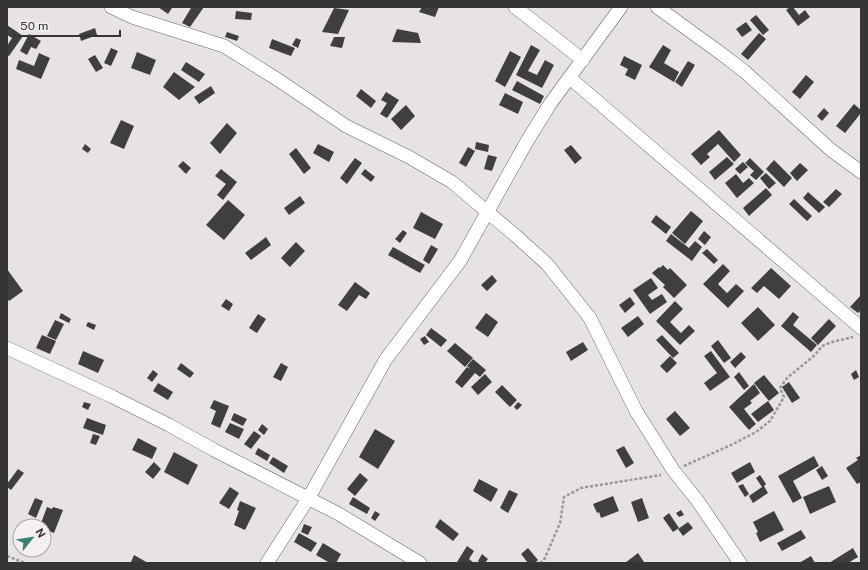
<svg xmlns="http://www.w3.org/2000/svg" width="868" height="570" font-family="'Public Sans',sans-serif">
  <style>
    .building { fill: #413e3f }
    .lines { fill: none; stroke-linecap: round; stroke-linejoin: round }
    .street-casing { stroke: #686566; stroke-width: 14 }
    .path { stroke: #999696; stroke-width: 2.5; stroke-dasharray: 3 2; stroke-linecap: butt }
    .street { stroke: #fff; stroke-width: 13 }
  </style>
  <rect width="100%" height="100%" fill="#e7e3e4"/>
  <!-- building -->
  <path class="building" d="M158 7H171L172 8 168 14Z
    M189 7H204L190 27 182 23 191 8Z
    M422 7H439L435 17 419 12Z
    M790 7H793L799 15 805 10 810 17 798 26 786 10Z
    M334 8 349 10 338 34 322 32Z
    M236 11 252 13 251 20 235 19Z
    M756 15 769 30 763 35 750 20Z
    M746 22 752 30 742 37 736 29Z
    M7 25 23 36 9 56 7 55V46L12 38 7 35Z
    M95 28 97 35 81 41 79 34Z
    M397 29 418 33 421 43 392 42Z
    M227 32 239 36 237 41 225 37Z
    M759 33 766 39 748 60 741 54Z
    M29 34 41 41 36 49 31 47 27 55 20 51Z
    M334 37H345L342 48 330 46Z
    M296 38 301 40 298 48 292 45Z
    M272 39 295 48 291 56 269 48Z
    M531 45 540 50 528 71 537 75 545 60 554 65 542 88 516 75Z
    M663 45 671 50 664 63 679 72 674 82 649 67Z
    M111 48 118 51 111 66 104 63Z
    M510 51 521 57 505 87 495 81Z
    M137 52 156 60 150 75 131 68Z
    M39 53 50 58 41 79 16 69 19 60 34 66Z
    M95 55 103 68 96 72 88 59Z
    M624 56 642 65 635 80 625 75 628 69 620 65Z
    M688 61 695 65 682 87 675 82Z
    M186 62 205 74 199 82 181 70Z
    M174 72 195 87 179 100 163 87Z
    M806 75 814 82 800 99 792 92Z
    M517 81 544 96 540 104 512 90Z
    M211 86 215 93 199 104 194 97Z
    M361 89 376 101 371 108 356 96Z
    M386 92 399 100 387 118 380 114 387 103 381 100Z
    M505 93 523 102 518 114 499 105Z
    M854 104 861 110V113L845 133 836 126Z
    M406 105 415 116 401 130 391 119Z
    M824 108 829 113 822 121 817 116Z
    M121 120 134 126 124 149 110 143Z
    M227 123 237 133 220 154 210 143Z
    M719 130 741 155 734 162 718 144 707 154 710 157 701 165 691 154Z
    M476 142 489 145 488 152 475 149Z
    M85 144 91 149 88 153 82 149Z
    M318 144 334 152 329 162 313 153Z
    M571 145 582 158 575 164 564 150Z
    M468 147 475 151 466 167 459 163Z
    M296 148 311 168 304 174 289 154Z
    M488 155 497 157 492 171 484 169Z
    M727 157 734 164 715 180 709 172Z
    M355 158 362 163 347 184 340 178Z
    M750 158 764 172 756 180 750 175 754 171 745 163Z
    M774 160 792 178 784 187 766 169Z
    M183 161 191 168 186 174 178 166Z
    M743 162 748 167 740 174 735 169Z
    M800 163 808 170 797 181 790 173Z
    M221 169 237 182 223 200 217 195 226 184 215 176Z
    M365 169 375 177 371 182 361 174Z
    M766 173 776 183 769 189 760 178Z
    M736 174 743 183 749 178 754 183 737 198 725 183Z
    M766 188 772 195 749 216 743 208Z
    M836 189 842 194 829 207 823 202Z
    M808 192 825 207 819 213 803 198Z
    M300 196 305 203 289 215 284 208Z
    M794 199 812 216 807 221 789 204Z
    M228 200 245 215 224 240 206 225Z
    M691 211 703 221 685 244 672 233Z
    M421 212 443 224 435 239 413 228Z
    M656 215 671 227 666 234 651 222Z
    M403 230 407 233 400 243 395 239Z
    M704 231 711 237 705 245 698 239Z
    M671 234 689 248 695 241 702 247 692 261 666 241Z
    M266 237 271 245 251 260 245 253Z
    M296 242 305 251 290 267 281 258Z
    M431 245 438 249 429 264 423 260Z
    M393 247 425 265 420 273 388 255Z
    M707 249 718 260 714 264 702 253Z
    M723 264 730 271 718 284 727 293 736 284 744 291 728 308 703 284Z
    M663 265 668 270 670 268 687 285 674 298 663 287 665 285 652 273 659 267 660 268Z
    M771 268 791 286 779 299 764 286 757 293 751 288Z
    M7 269 23 291 9 301 7 298Z
    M492 275 497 281 487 291 481 285Z
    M651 278 658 288 648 295 652 300 662 294 667 302 650 314 633 290Z
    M355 282 370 293 366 299 359 295 347 311 338 305Z
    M861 295V310L858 313 850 307Z
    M630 297 635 304 625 313 619 305Z
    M226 299 233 304 229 311 221 306Z
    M675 301 683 309 670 322 681 333 689 325 695 331 680 345 656 321Z
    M758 307 775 325 758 341 741 323Z
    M793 312 799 317 793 325 817 345 811 352 781 326Z
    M61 313 71 319 69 323 59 318Z
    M486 313 498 322 488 337 475 328Z
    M258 314 266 319 257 333 249 328Z
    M638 316 644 324 628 337 621 328Z
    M829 319 836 326 818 345 811 338Z
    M55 320 64 324 56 340 47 336Z
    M88 322 96 325 94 330 86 326Z
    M431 328 447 340 441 347 426 335Z
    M42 335 56 341 50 354 36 348Z
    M662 335 679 353 673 358 656 340Z
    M425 336 429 342 424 345 420 339Z
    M718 340 731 358 724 363 711 346Z
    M583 342 588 350 571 361 566 352Z
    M455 343 473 358 465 367 447 351Z
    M83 351 104 360 98 373 78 364Z
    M711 351 730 377 710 391 704 383 717 373 704 356Z
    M741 352 746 357 735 368 730 362Z
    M670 356 677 363 667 373 660 366Z
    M473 359 486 370 480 377 475 373 462 388 455 382 467 367 471 369 467 366Z
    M181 363 194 373 190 378 177 369Z
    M281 363 288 367 281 381 273 377Z
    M153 370 158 374 152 382 147 378Z
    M856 370 859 377 854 380 851 374Z
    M739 372 749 386 744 390 734 377Z
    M485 374 492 382 478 395 471 387Z
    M764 375 779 393 769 401 754 383Z
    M789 382 800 398 792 403 782 387Z
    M158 383 173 392 168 400 153 391Z
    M754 384 760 393 750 401 752 403 744 409 756 424 749 430 729 407Z
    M502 385 517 400 510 407 495 392Z
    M214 400 229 406 220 428 211 424 216 411 210 408Z
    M768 401 774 410 758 422 751 414Z
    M84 402 91 404 88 410 82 407Z
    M518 402 522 405 517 410 514 407Z
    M675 411 690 428 680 436 666 419Z
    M234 413 247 419 243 426 231 420Z
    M87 418 106 425 103 435 83 428Z
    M230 423 244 429 239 439 225 432Z
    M262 424 268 429 264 435 258 430Z
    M375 429 395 441 378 469 359 457Z
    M254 431 261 436 251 449 244 444Z
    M93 434 100 436 96 445 90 443Z
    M138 438 157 448 152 459 132 450Z
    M624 446 634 463 626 468 616 450Z
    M258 448 270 455 267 461 255 454Z
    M174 452 198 465 188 485 164 472Z
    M861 455V482L857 484 846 468 858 460 856 458Z
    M814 456 819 466 793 481 802 498 793 503 778 476Z
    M273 457 288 466 284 473 269 463Z
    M154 462 161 469 153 479 145 472Z
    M750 462 755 472 737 483 731 473Z
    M822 466 828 476 822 480 816 470Z
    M18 469 24 473 11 490 7 487V484Z
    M360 473 368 480 355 496 347 489Z
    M760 475 766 484 764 486 768 493 753 503 749 496 762 487 756 478Z
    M479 479 498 489 491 502 473 491Z
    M743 484 749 494 745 497 738 486Z
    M829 486 836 502 810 514 803 497Z
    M230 487 239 493 229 509 219 503Z
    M509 490 518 494 508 513 500 508Z
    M613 496 619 511 601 518 599 512 597 513 593 504Z
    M353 497 370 508 367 514 349 504Z
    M35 498 43 501 36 518 28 514Z
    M642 498 649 518 638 522 631 502Z
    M240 501 256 508 245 530 234 525 239 511 237 510Z
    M47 507 52 509 53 507 63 510 54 533 44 529V526H40Z
    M681 510 684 515 679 517 676 513Z
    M375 511 380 514 375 521 371 518Z
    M774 511 784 530 760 542 756 533 758 532 753 522Z
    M669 513 679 528 673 532 663 518Z
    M440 519 459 534 453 541 435 527Z
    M688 522 693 528 683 536 678 529Z
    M304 524 312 527 308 535 301 532Z
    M801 530 806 538 782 551 777 543Z
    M299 533 317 543 311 552 294 542Z
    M323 543 341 554 336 563H330L316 555Z
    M467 546 474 551 469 559 474 563H458L457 562Z
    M528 548 538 560 535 563H528L521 554Z
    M853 548 858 557 848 563H829Z
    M638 553 644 562 643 563H625Z
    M482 554 488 559 485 563H480L478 561Z
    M134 555 148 563H133L131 562Z
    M811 556 815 563H799Z"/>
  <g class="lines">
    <defs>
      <path id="street" d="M111 7 132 17 224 46 280 81 346 126 409 157 452 182 516 236 547 264 590 318 636 411 673 470 697 500 740 563
        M515 7 583 60
        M657 7 719 52 744 71 831 150 861 172
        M570 78 861 328
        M7 348 113 397 169 425 214 450 337 513 420 563
        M267 563 308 499 386 359 460 261 526 143 550 104 621 7"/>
    </defs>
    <!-- street casing -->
    <use href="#street" class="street-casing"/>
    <!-- path -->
    <path class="path" d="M684 466 731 445 756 432 770 421 784 397 780 388 787 378 815 355 822 346 832 342 853 337
      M7 556 25 563
      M540 563 544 560 560 523 564 497 581 488 661 475"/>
    <!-- street -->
    <use href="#street" class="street"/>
  </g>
  <!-- border -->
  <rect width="868" height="570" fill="none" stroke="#363434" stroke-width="16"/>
  <!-- north arrow -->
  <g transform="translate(32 538) rotate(60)"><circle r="19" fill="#f4f0f1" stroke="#a8a5a5"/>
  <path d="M0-3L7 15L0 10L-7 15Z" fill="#3a7f74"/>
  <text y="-6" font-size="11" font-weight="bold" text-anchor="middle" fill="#363434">N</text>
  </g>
  <!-- scale -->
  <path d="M14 30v6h106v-6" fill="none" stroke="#363434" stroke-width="2"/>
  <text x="20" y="30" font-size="12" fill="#363434" stroke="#f4f0f1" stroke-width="3" paint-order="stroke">50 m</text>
</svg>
